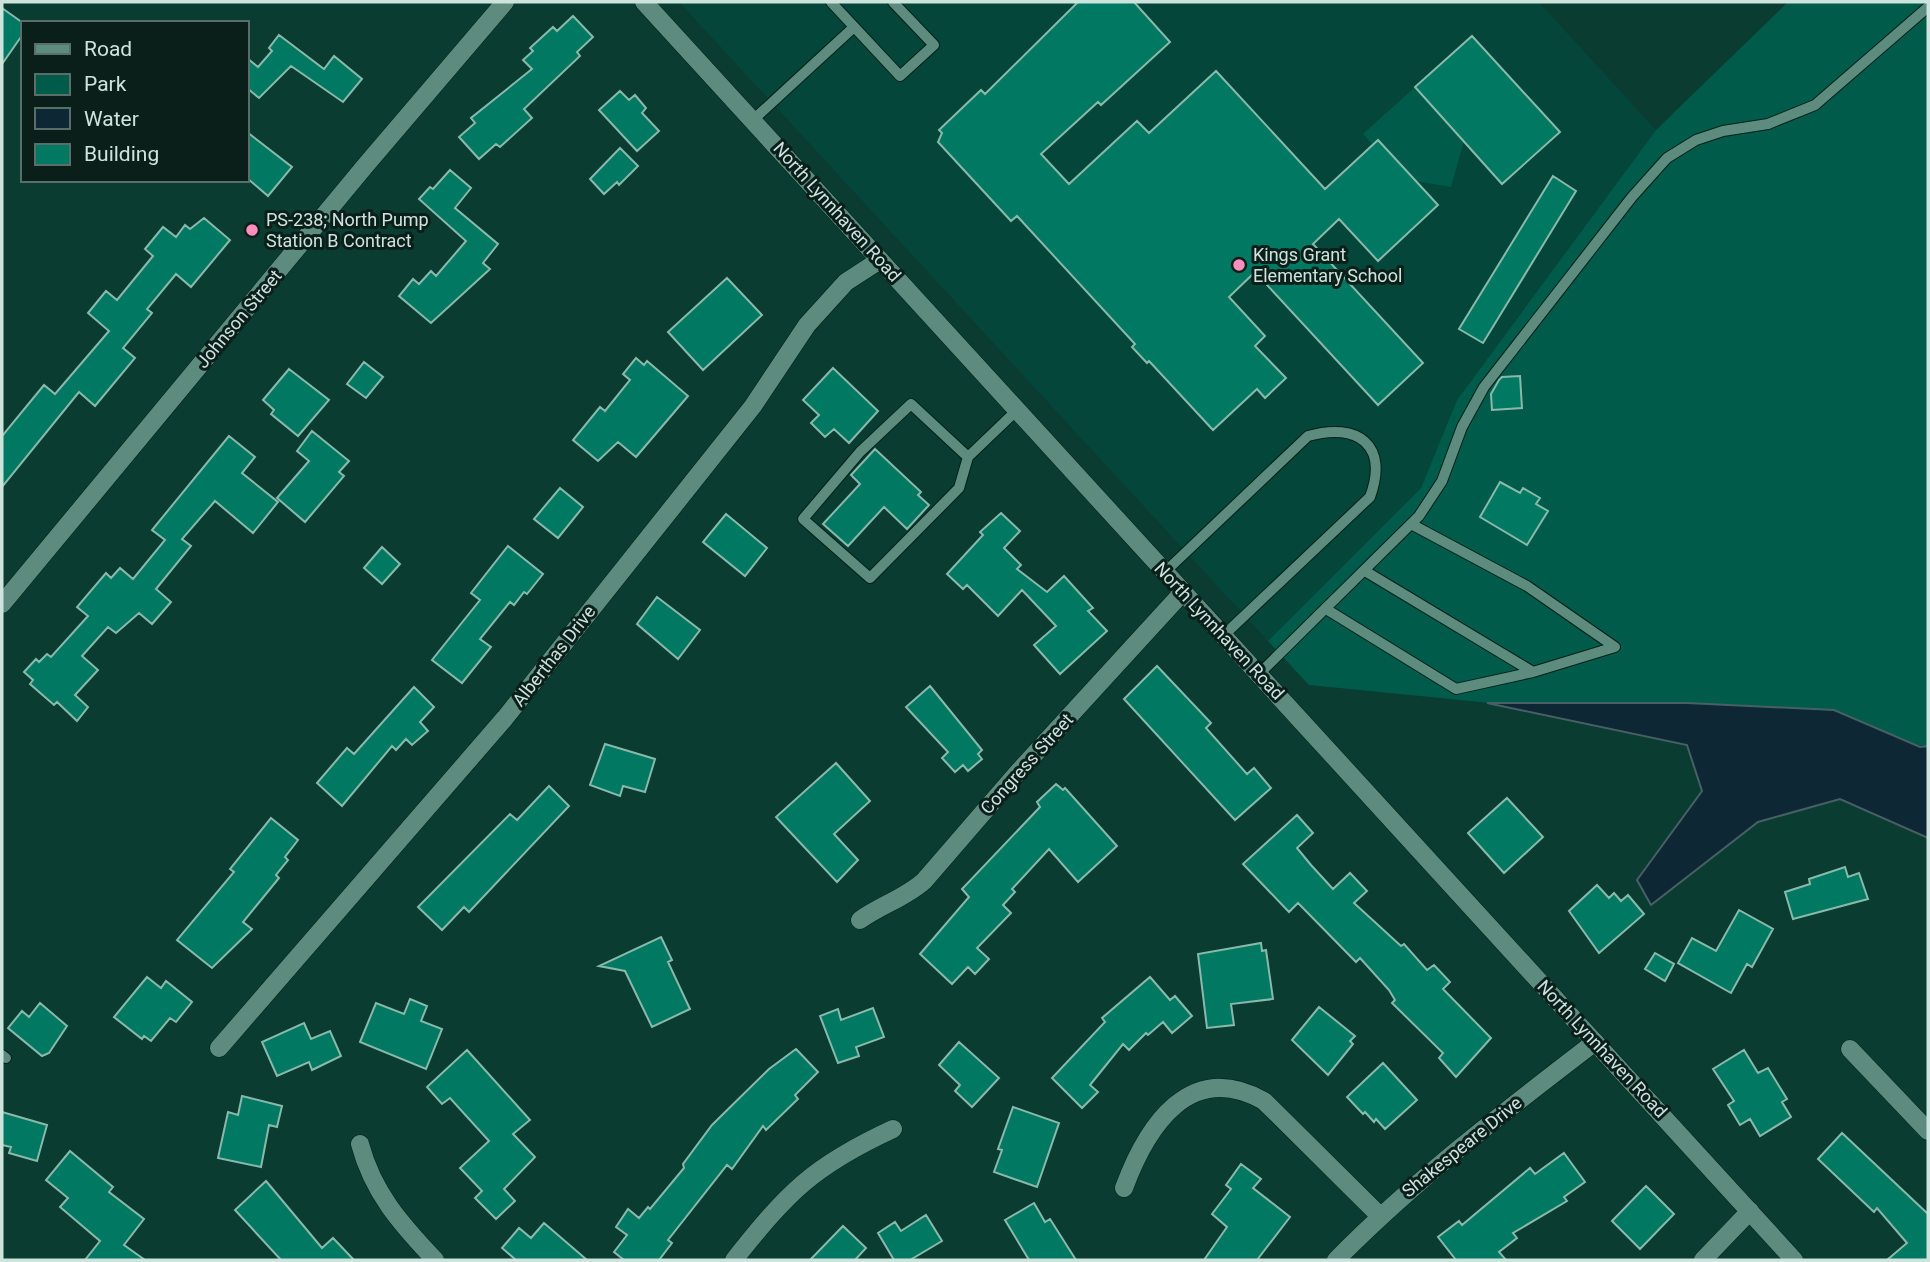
<svg xmlns="http://www.w3.org/2000/svg" width="1930" height="1262" font-family="Roboto,sans-serif">
  <style>
    .built { fill: #044639 }
    .green { fill: #005b4a }
    .water { fill: #0e2734; stroke: #476066; stroke-width: 2 }
    .building { fill: #007862; stroke: #89b9aa; stroke-width: 2 }
    .lines { fill: none; stroke-linecap: round; stroke-linejoin: round }
    .service-casing { stroke: #002119; stroke-width: 12 }
    .minor-casing { stroke: #002119; stroke-width: 19 }
    .tertiary-casing { stroke: #002119; stroke-width: 19 }
    .service { stroke: #5d8c7e; stroke-width: 10 }
    .minor { stroke: #5d8c7e; stroke-width: 18 }
    .tertiary { stroke: #5d8c7e; stroke-width: 18 }
    .poi-dot { fill: #fe8ebe; stroke: #0b1f1a; stroke-width: 2.5 }
    .labels { text-anchor: middle; stroke-width: 6; stroke-linejoin: round; paint-order: stroke }
    .street-label { font-size: 18px; fill: #cce4dc; stroke: #0b1f1a }
    .poi-label { font-size: 18px; fill: #cce4dc; stroke: #0b1f1a; text-anchor: start }
  </style>
  <rect width="100%" height="100%" fill="#0a3c31"/>
  <!-- built -->
  <path class="built" d="M679 2H1539L1656 130 1457 400 1421 488 1268 641Z"/>
  <!-- green -->
  <path class="green" d="M1788 2H1928V746L1309 685 1268 641 1421 488 1457 400 1656 130Z
    M1415 87 1464 141 1451 187 1416 181 1378 141 1373 145 1363 134Z"/>
  <!-- water -->
  <path class="water" d="M1487 703H1687L1834 710 1920 747 1928 746V838L1840 799 1758 822 1651 905 1637 880 1702 791 1687 745Z"/>
  <!-- building -->
  <path class="building" d="M1078 2H1134L1170 42 1101 105 1098 102 1041 154 1069 184 1137 121 1149 133 1216 71 1325 189 1378 140 1438 205 1378 261 1339 219 1313 244 1423 363 1378 405 1255 272 1229 297 1265 336 1255 346 1286 378 1265 398 1257 389 1213 430 1149 361 1147 363 1132 347 1135 344 1017 216 1011 221 938 142 942 133 939 130 981 90 985 94Z
    M2 8 23 23V34L2 64Z
    M573 16 593 37 577 52 580 56 524 109 532 118 500 147 496 144 479 159 459 137 475 123 471 118 532 69 523 60 533 51 530 48 553 27 557 31Z
    M279 35 324 69 334 56 362 79 343 102 291 66 259 98 247 88V58L258 67 272 51 269 48Z
    M1472 36 1560 132 1502 184 1415 87Z
    M620 91 629 100 635 95 646 108 642 113 659 131 637 151 599 110Z
    M247 132 292 167 268 196 247 178Z
    M620 148 638 166 619 185 617 182 604 194 590 179Z
    M450 170 471 188 455 208 498 244 483 263 490 269 431 323 399 296 413 279 419 284 431 271 436 276 466 241 419 199 430 187 433 189Z
    M1553 176 1576 191 1483 343 1459 329Z
    M204 218 230 240 191 287 176 274 147 309 152 313 123 348 135 358 95 406 79 392 2 487V436L44 385 55 394 109 331 88 313 106 291 117 300 153 256 145 249 163 227 176 237 185 225 190 229Z
    M727 278 762 315 703 370 668 332Z
    M636 358 644 365 647 361 688 396 636 457 618 442 598 461 573 440 600 407 605 411 630 380 623 374Z
    M364 362 383 377 366 398 347 384Z
    M833 368 878 411 849 443 834 429 825 437 811 423 819 415 803 400Z
    M289 369 329 400 298 436 271 414 274 410 263 400Z
    M1520 376 1522 408 1492 410 1491 394 1499 380 1502 377Z
    M312 431 349 461 339 472 344 476 305 522 277 498 309 461 297 451Z
    M229 436 255 457 242 473 278 502 253 533 215 501 182 539 191 546 156 589 171 602 152 624 139 613 116 633 108 627 82 656 98 670 75 695 88 707 77 721 57 702 54 705 30 684 33 680 24 672 36 659 39 662 47 654 51 657 88 616 77 607 106 573 111 578 120 568 133 579 165 540 152 530Z
    M875 449 921 492 918 495 929 505 907 529 884 507 848 546 823 524 860 484 851 475Z
    M1500 482 1520 493 1523 488 1540 498 1536 504 1548 511 1527 545 1480 517Z
    M560 488 583 507 558 538 534 519Z
    M1001 513 1020 531 1004 548 1021 565 1017 569 1047 592 1064 576 1093 608 1088 611 1107 631 1060 674 1034 645 1056 626 1022 590 998 616 967 585 963 589 947 574 983 535 980 532Z
    M726 514 767 548 745 576 703 542Z
    M508 546 543 574 527 594 524 592 514 605 510 602 480 639 491 647 462 683 432 660 480 600 471 593Z
    M382 547 400 564 382 584 364 568Z
    M657 597 700 630 678 659 637 624Z
    M1157 666 1211 723 1206 728 1247 774 1254 768 1271 788 1235 820 1124 699Z
    M930 686 982 750 978 754 982 759 968 771 963 765 955 772 942 758 948 752 906 707Z
    M414 687 434 707 420 722 428 731 412 745 406 739 396 750 392 746 342 806 317 783 347 748 354 754Z
    M605 744 655 759 645 792 623 786 620 796 590 785Z
    M836 763 870 801 834 834 858 860 837 882 776 817Z
    M1056 784 1063 790 1065 788 1117 846 1078 882 1049 849 1012 889 1015 892 1003 905 1011 913 977 948 989 959 975 974 968 967 952 984 920 954 969 897 962 889 1040 807 1037 802Z
    M549 786 569 806 469 912 464 907 442 930 418 907 510 814 517 820Z
    M1507 798 1543 837 1504 873 1468 833Z
    M1297 815 1313 833 1297 848 1311 865 1333 889 1350 873 1367 891 1354 903 1401 946 1404 944 1427 970 1434 965 1450 982 1443 989 1491 1038 1456 1077 1439 1058 1443 1053 1392 1003 1395 1000 1389 990 1360 958 1356 962 1298 903 1289 912 1243 864Z
    M271 818 298 840 285 857 288 860 276 875 279 878 243 922 252 929 212 968 177 940 234 872 230 869Z
    M1845 867 1848 877 1859 873 1868 899 1793 919 1785 892 1810 884 1809 879Z
    M1597 885 1609 898 1614 893 1621 901 1628 895 1644 914 1599 953 1569 911Z
    M1739 910 1773 929 1752 967 1747 964 1731 993 1678 963 1692 938 1716 951Z
    M661 937 672 960 668 962 690 1009 652 1027 625 971 599 966Z
    M1261 943 1262 951 1266 950 1273 999 1231 1004 1234 1025 1207 1028 1198 954Z
    M1655 953 1674 964 1665 981 1645 969Z
    M147 977 161 988 166 981 192 1002 176 1022 170 1018 151 1041 144 1036 142 1039 114 1017Z
    M1150 977 1170 1000 1175 996 1192 1016 1172 1033 1163 1022 1148 1035 1146 1033 1129 1050 1123 1044 1090 1085 1098 1092 1082 1108 1052 1078 1105 1022 1102 1018Z
    M410 999 427 1006 421 1021 442 1029 426 1069 360 1042 376 1003 404 1014Z
    M40 1003 67 1026 49 1053 42 1056 8 1028 22 1011 29 1017Z
    M1319 1007 1355 1036 1350 1041 1353 1044 1328 1075 1292 1040Z
    M873 1008 884 1037 856 1047 859 1056 838 1063 820 1016 838 1009 841 1020Z
    M304 1023 311 1039 330 1031 341 1056 312 1070 309 1062 277 1076 262 1042Z
    M959 1042 999 1078 972 1107 955 1091 960 1085 939 1065Z
    M796 1049 818 1072 795 1095 798 1099 766 1130 763 1126 732 1169 727 1165 668 1240 672 1243 659 1260H624L614 1252 627 1235 616 1227 628 1209 639 1218 648 1207 650 1209 684 1168 683 1164 712 1125 769 1069Z
    M467 1050 530 1120 513 1134 535 1157 504 1189 515 1201 496 1219 475 1198 482 1191 460 1168 489 1141 450 1098 442 1104 427 1087Z
    M1744 1050 1758 1073 1768 1068 1787 1099 1782 1102 1791 1117 1760 1136 1750 1119 1740 1125 1728 1105 1734 1101 1713 1069Z
    M1383 1063 1417 1100 1385 1129 1376 1119 1374 1122 1365 1112 1363 1114 1347 1097Z
    M242 1096 282 1106 277 1127 269 1125 261 1167 218 1158 228 1112 238 1115Z
    M1013 1107 1059 1123 1037 1187 994 1172 1002 1150 998 1149Z
    M2 1112 47 1125 37 1161 9 1153 11 1147 2 1145Z
    M1842 1133 1928 1214V1260H1887L1907 1243 1877 1208 1874 1212 1818 1159Z
    M70 1151 113 1187 109 1192 144 1219 124 1245 145 1260H85L100 1241 60 1207 68 1198 46 1180Z
    M1564 1153 1585 1182 1564 1197 1567 1201 1513 1233 1517 1238 1499 1252 1506 1260H1456L1438 1237 1459 1221 1462 1225 1530 1168 1535 1174Z
    M1241 1164 1261 1179 1253 1188 1290 1217 1257 1260H1204L1227 1227 1212 1214 1231 1189 1226 1185Z
    M266 1181 322 1248 333 1238 354 1260H281L235 1210Z
    M1646 1186 1674 1214 1640 1249 1612 1221Z
    M1034 1203 1045 1222 1050 1219 1076 1260H1029L1005 1220Z
    M926 1215 942 1241 910 1260H894L878 1233 895 1222 901 1231Z
    M544 1223 587 1260H516L502 1248 519 1228 531 1238Z
    M843 1226 866 1248 855 1260H810Z"/>
  <g class="lines">
    <defs>
      <path id="service" d="M831 2 900 76 934 45 893 2
        M753 120 854 27
        M968 457 911 404 860 452 803 519 870 578 959 488 968 457 1017 410
        M1365 571 1533 672 1615 647 1527 586 1411 524
        M1165 572 1308 436C1358 422 1389 445 1370 497L1223 636
        M1326 609 1456 689 1533 672
        M1259 674 1419 516 1442 481 1462 427 1484 387 1632 197 1667 158 1696 140 1723 131 1768 124 1815 105 1928 7
        M2 1055 6 1058"/>
      <path id="minor" d="M2 604 365 166 505 2
        M860 920C881 905 905 898 924 881L1020 770 1183 592
        M219 1048 505 718 753 406 807 325 846 282 880 260
        M1850 1049 1928 1131
        M360 1144C373 1193 401 1224 435 1260
        M1124 1188C1147 1126 1190 1059 1264 1101L1380 1216
        M734 1260C788 1192 813 1166 893 1129
        M1336 1260C1416 1179 1505 1111 1595 1042
        M1703 1260 1750 1211"/>
      <path id="tertiary" d="M644 2 1794 1260"/>
    </defs>
    <!-- service casing -->
    <use href="#service" class="service-casing"/>
    <!-- minor casing -->
    <use href="#minor" class="minor-casing"/>
    <!-- tertiary casing -->
    <use href="#tertiary" class="tertiary-casing"/>
    <!-- service -->
    <use href="#service" class="service"/>
    <!-- minor -->
    <use href="#minor" class="minor"/>
    <!-- tertiary -->
    <use href="#tertiary" class="tertiary"/>
  </g>
  <!-- markers -->
  <g class="poi-dot">
    <circle cx="252" cy="230" r="7"/>
    <circle cx="1239" cy="265" r="7"/>
  </g>
  <g class="labels">
    <!-- street labels -->
    <g class="street-label">
      <text transform="translate(837 212) rotate(48)" y="6">North Lynnhaven Road</text>
      <text transform="translate(239 319) rotate(-50)" y="6">Johnson Street</text>
      <text transform="translate(1219 631) rotate(47)" y="6">North Lynnhaven Road</text>
      <text transform="translate(554 656) rotate(-52)" y="6">Alberthas Drive</text>
      <text transform="translate(1027 764) rotate(-48)" y="6">Congress Street</text>
      <text transform="translate(1602 1049) rotate(47)" y="6">North Lynnhaven Road</text>
      <text transform="translate(1462 1147) rotate(-39)" y="6">Shakespeare Drive</text>
    </g>
    <!-- poi labels -->
    <g class="poi-label">
      <text x="266" y="226">PS-238; North Pump<tspan x="266" dy="21">Station B Contract</tspan></text>
      <text x="1253" y="261">Kings Grant<tspan x="1253" dy="21">Elementary School</tspan></text>
    </g>
  </g>
  <!-- border -->
  <rect width="1930" height="1262" fill="none" stroke="#cce4dc" stroke-width="7"/>
  <!-- legend -->
  <rect x="21" y="21" width="228" height="161" fill="#0b1f1a" stroke="#586e68" stroke-width="2"/>
  <rect x="35" y="44" width="35" height="10" fill="#5d8c7e" stroke="#586e68" stroke-width="2"/>
  <text x="84" y="56" font-size="21" fill="#cce4dc">Road</text>
  <rect x="35" y="74" width="35" height="21" fill="#005b4a" stroke="#586e68" stroke-width="2"/>
  <text x="84" y="91" font-size="21" fill="#cce4dc">Park</text>
  <rect x="35" y="108" width="35" height="21" fill="#0e2734" stroke="#586e68" stroke-width="2"/>
  <text x="84" y="126" font-size="21" fill="#cce4dc">Water</text>
  <rect x="35" y="144" width="35" height="21" fill="#007862" stroke="#586e68" stroke-width="2"/>
  <text x="84" y="161" font-size="21" fill="#cce4dc">Building</text>
</svg>
